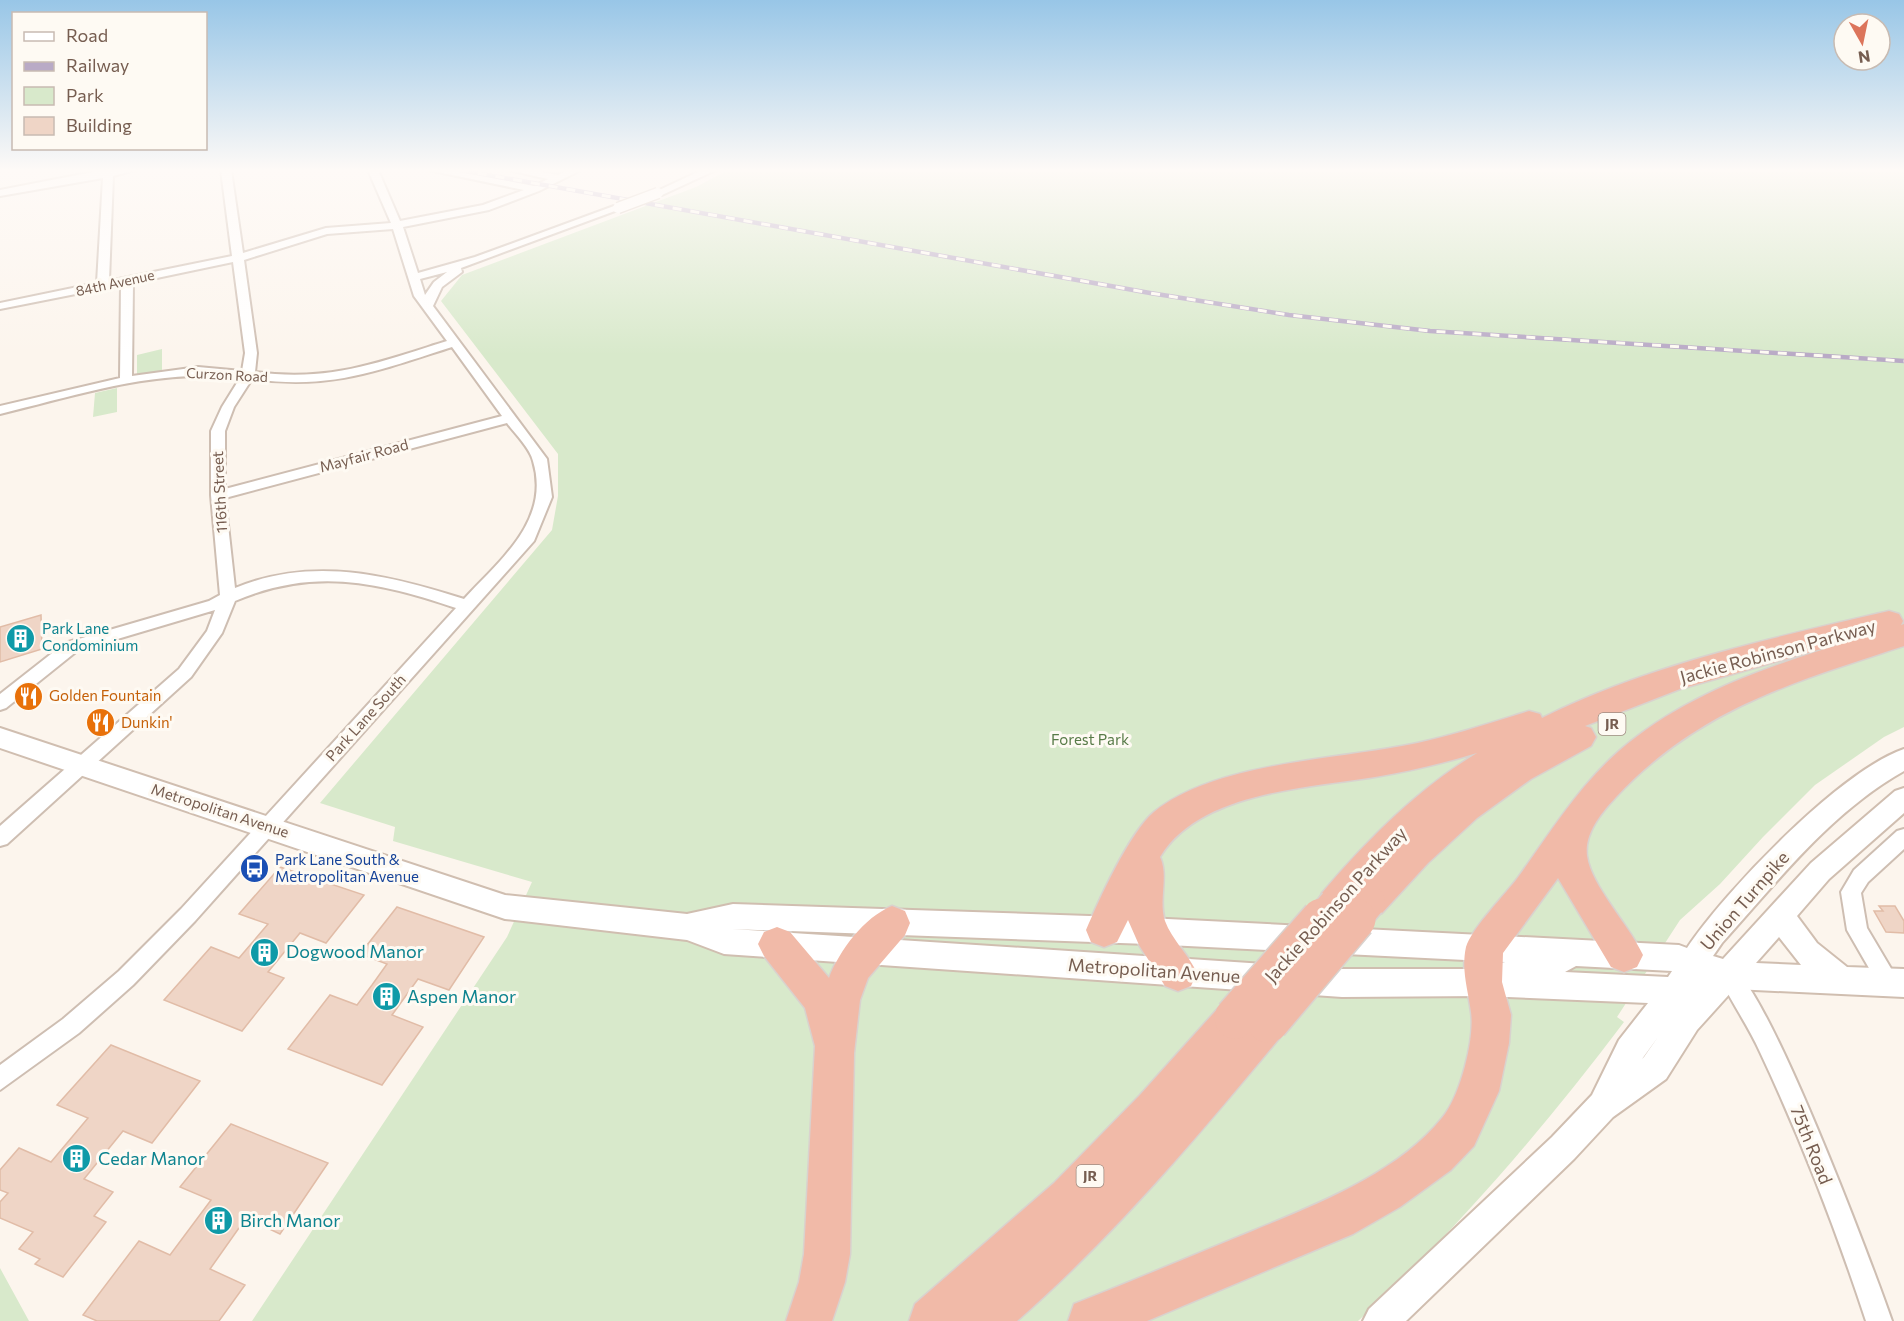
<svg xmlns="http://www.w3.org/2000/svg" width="1904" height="1321" font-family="Commissioner,sans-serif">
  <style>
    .green { fill: #d8e9cb }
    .building { fill: #efd5c6; stroke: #e1bca7; stroke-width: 1.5 }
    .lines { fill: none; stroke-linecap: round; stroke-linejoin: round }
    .street-casing { stroke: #cebeb2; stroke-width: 4 }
    .secondary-casing { stroke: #d0beb0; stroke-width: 4 }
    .highway-casing { stroke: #d9d2ce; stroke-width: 3 }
    .street { fill: #fff; fill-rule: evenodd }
    .secondary { fill: #fff; fill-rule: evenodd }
    .highway { fill: #f1baa8; fill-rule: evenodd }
    .rail-casing { stroke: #b9aac6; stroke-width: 4.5 }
    .rail { stroke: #fefaf3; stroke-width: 3; stroke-dasharray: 9; stroke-linecap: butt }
    .street-bridge-casing { stroke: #cebeb2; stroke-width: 13; stroke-linecap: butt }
    .highway-bridge-far1-casing { stroke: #d9d2ce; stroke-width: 35; stroke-linecap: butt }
    .highway-bridge-casing { stroke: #d9d2ce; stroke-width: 44; stroke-linecap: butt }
    .street-bridge { stroke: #fff; stroke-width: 10 }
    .highway-bridge-far1 { stroke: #f1baa8; stroke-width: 32 }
    .highway-bridge { stroke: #f1baa8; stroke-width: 41 }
    .labels { text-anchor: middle; stroke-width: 6; stroke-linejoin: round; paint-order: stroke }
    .far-street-label { font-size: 14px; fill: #765d50; stroke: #fefaf3 }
    .shield { fill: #fefaf3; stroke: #9f8c81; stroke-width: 1.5 }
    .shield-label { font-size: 14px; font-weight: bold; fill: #765d50 }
    .street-label { font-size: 15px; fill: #765d50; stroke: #fefaf3 }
    .culture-label { font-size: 15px; fill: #0d838f; stroke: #fefaf3; text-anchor: start }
    .food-label { font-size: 15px; fill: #c56008; stroke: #fefaf3; text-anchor: start }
    .park-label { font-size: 15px; fill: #587b48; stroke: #fefaf3 }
    .transit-label { font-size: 15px; fill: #164399; stroke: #fefaf3; text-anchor: start }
    .near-street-label { font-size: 18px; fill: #765d50; stroke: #fefaf3 }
    .near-culture-label { font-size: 18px; fill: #0d838f; stroke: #fefaf3; text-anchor: start }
  </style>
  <rect width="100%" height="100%" fill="#fcf5ed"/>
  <!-- green -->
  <path class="green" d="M728 170H1904V727L1884 737 1815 785 1763 837 1720 884 1680 920 1617 1017 1624 1022C1543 1129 1457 1230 1358 1321H252L507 937 532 882 393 841 395 827 320 803 552 530 558 496V454L441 301 462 275 696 187Z
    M162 349V371L137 376V355Z
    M117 388V412L93 417 95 393Z
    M0 1268 29 1321H0Z"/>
  <!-- building -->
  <path class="building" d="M41 615 42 649 0 662V627Z
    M280 867 364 895 326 943 300 933 268 972 284 978 242 1031 164 1000 211 947 239 958 268 924 239 914Z
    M1879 906H1895L1904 921V933L1886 932 1874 911H1883Z
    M397 907 484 937 449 990 418 979 392 1015 423 1027 382 1085 288 1049 330 995 357 1005 372 985 387 964 360 954Z
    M111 1045 200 1081 152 1143 123 1131 84 1179 113 1192 94 1216 106 1222 63 1277 35 1264 40 1259 19 1249 33 1232 0 1218V1202L8 1193 0 1190V1170L19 1148 51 1162 88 1118 57 1105Z
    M231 1124 328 1163 280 1234 246 1218 210 1269 245 1285 219 1321H97L83 1315 139 1241 170 1255 211 1200 180 1187Z"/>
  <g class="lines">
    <defs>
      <path id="street" d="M103 170H135L113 176 109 281 232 256 221 170H231L243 253 326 228 391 223 368 170H378L400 221 483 205 524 190 428 170H451L534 186 548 179 508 170H532L558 175 567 170H581L539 191 489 210 403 227 418 273 475 257 614 206 623 208 461 268 462 272 442 287 433 306 547 459 552 497 534 541 195 921 133 985 79 1033 0 1090V1065L63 1019 119 971 181 909 456 608C378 582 314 567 235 601L222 633 191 677 7 844 0 846V826L179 669 207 631 215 610 77 651 6 708 0 710V694L65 643 209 601 220 595 211 495V431L222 407 240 378C158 368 79 395 0 414V406L120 378 121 285 0 309V303L97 283 103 178 0 196V190ZM393 229 414 296 447 341C377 363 329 382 255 372L257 353 244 260 327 234ZM233 262 245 353 242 371 198 367 132 376 133 283ZM447 272 434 282 425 295 420 279ZM452 347 502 416 225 489V431L234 407 252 379C331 390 377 371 452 347ZM507 423C515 434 530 448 533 461 551 520 500 560 464 599 388 575 313 556 235 588L225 498Z
        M702 170H716L662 195 653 193Z
        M1904 829V849L1868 882 1861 893 1867 928 1899 982 1895 989 1888 992 1881 989 1847 930 1841 892 1854 870 1897 831Z
        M1729 965C1766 980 1874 1269 1892 1321H1866C1836 1230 1801 1139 1760 1052 1748 1025 1730 1001 1719 975L1722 968Z"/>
      <path id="secondary" d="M0 728 505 895 687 914 733 904 1148 918 1679 945 1687 948C1725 891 1840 771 1904 749V771C1831 812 1777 882 1722 943L1713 956 1723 959 1811 863 1895 791 1904 788V813L1829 879 1797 916 1817 943 1847 967 1904 969V997L1734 989 1697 1030 1666 1079 1613 1117 1574 1159 1406 1321H1363L1369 1309 1552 1137 1592 1095 1619 1040 1648 1003 1483 996 1342 997 724 954 687 940 505 919 0 748ZM732 929 1148 944 1505 962 1485 969H1342ZM1779 937 1801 965 1756 963ZM1576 966 1672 971 1668 977 1565 972ZM1658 1037 1644 1057 1642 1059Z"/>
      <path id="highway" d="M1889 611 1899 614 1903 621 1901 625 1904 624V646C1794 682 1698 709 1616 797 1602 812 1584 833 1587 856 1591 886 1629 925 1643 955L1637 967 1624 972 1611 967 1558 878 1503 953 1502 982 1511 1015 1509 1043 1499 1091 1474 1146 1451 1170 1400 1207 1353 1234 1147 1321H1068L1074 1304C1127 1283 1180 1261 1233 1239 1302 1210 1394 1178 1442 1118 1460 1097 1475 1039 1471 1012 1468 990 1461 970 1466 947 1471 929 1507 893 1519 876 1550 833 1579 786 1619 751 1686 693 1770 666 1853 640L1680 689 1585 726 1591 728 1596 737 1591 746 1531 779 1477 818 1428 863 1382 913 1369 918 1356 913 1354 908 1348 915 1335 920 1322 915 1317 904 1322 893C1368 839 1417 790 1477 753 1444 763 1410 771 1375 777 1307 788 1199 792 1160 857 1169 876 1158 900 1165 921 1172 940 1189 955 1197 973L1191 986 1178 991 1165 986 1139 945 1128 920 1117 942 1104 947 1091 942 1086 930C1099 900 1130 832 1154 812 1213 764 1328 760 1402 746 1445 738 1487 724 1529 711L1540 714 1542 718C1650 664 1773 638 1889 611Z
        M892 906 905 911 910 923 905 935 868 978 860 1000 854 1053 850 1254 845 1282 832 1321H786L799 1282 804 1254 815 1046 805 1008 764 956 758 944 764 932 777 927 790 932 829 978C839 951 864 917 892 906Z
        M1235 999 1249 1005 1252 1011 1268 1003 1282 1009 1288 1022 1282 1035C1199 1135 1115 1235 1017 1321H909L915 1304 1054 1183 1140 1095 1221 1005Z"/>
    </defs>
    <!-- street casing -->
    <use href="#street" class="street-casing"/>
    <!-- secondary casing -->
    <use href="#secondary" class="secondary-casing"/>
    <!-- highway casing -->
    <use href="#highway" class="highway-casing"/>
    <!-- street -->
    <use href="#street" class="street"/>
    <!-- secondary -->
    <use href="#secondary" class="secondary"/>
    <!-- highway -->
    <use href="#highway" class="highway"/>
    <defs>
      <path id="rail" d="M460 170 1150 293 1289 315 1430 331 1904 361"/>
    </defs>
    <!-- rail casing -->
    <use href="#rail" class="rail-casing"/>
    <!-- rail -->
    <use href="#rail" class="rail"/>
    <defs>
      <path id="street-bridge" d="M618 208 658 193"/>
      <path id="highway-bridge-far1" d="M1320 921 1335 904
        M1353 921 1369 902"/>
      <path id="highway-bridge" d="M1235 1018 1322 919
        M1268 1022 1355 919"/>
    </defs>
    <!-- street-bridge casing -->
    <use href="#street-bridge" class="street-bridge-casing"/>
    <!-- highway-bridge-far1 casing -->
    <use href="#highway-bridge-far1" class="highway-bridge-far1-casing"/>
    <!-- highway-bridge casing -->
    <use href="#highway-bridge" class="highway-bridge-casing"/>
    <!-- street-bridge -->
    <use href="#street-bridge" class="street-bridge"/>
    <!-- highway-bridge-far1 -->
    <use href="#highway-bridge-far1" class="highway-bridge-far1"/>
    <!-- highway-bridge -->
    <use href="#highway-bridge" class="highway-bridge"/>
  </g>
  <!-- sky -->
  <linearGradient id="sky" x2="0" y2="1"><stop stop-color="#98c6e7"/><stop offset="0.48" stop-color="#fefaf7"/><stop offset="1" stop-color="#fefaf7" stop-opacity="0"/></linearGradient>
  <rect width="1904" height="355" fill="url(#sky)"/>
  <!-- icons -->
  <defs>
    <symbol id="building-disc" viewBox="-11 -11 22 22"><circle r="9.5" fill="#0f9aa8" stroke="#fefaf3"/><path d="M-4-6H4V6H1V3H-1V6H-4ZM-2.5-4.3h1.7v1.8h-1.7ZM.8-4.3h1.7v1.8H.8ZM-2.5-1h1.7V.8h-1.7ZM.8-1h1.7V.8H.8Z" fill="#fff"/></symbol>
    <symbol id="restaurant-disc" viewBox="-11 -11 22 22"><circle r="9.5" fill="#e8710a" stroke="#fefaf3"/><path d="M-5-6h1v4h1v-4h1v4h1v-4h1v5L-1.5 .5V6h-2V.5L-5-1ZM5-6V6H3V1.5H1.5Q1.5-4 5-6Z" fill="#fff"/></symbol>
    <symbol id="bus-disc" viewBox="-11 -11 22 22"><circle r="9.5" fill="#1a4fb4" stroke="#fefaf3"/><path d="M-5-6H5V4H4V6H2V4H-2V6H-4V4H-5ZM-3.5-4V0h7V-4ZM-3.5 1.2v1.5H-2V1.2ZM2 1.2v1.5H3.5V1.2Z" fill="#fff"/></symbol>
  </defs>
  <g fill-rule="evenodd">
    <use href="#building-disc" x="4" y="622" width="33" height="33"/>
    <use href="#restaurant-disc" x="12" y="680" width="33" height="33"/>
    <use href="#restaurant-disc" x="84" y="706" width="33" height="33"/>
    <use href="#bus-disc" x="238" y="852" width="33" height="33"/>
    <use href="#building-disc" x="248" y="936" width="33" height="33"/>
    <use href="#building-disc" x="370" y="980" width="33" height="33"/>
    <use href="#building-disc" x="60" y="1142" width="33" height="33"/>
    <use href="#building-disc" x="202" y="1204" width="33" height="33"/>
  </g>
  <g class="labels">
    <!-- far-street labels -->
    <g class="far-street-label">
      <text transform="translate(115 283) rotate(-12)" y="5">84th Avenue</text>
      <text transform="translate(227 375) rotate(3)" y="5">Curzon Road</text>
    </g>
    <!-- shield labels -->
    <g class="shield">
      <rect x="1598.5" y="713" width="27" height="22" rx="4.5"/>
      <rect x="1076.5" y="1165" width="27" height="22" rx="4.5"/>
    </g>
    <g class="shield-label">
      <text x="1612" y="729">JR</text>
      <text x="1090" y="1181">JR</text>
    </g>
    <!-- street labels -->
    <g class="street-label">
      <text transform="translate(364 456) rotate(-15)" y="5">Mayfair Road</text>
      <text transform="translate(220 492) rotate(-93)" y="5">116th Street</text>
      <text transform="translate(366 718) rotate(-48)" y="5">Park Lane South</text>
      <text transform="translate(220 811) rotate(18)" y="5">Metropolitan Avenue</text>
    </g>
    <!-- culture labels -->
    <g class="culture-label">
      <text x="42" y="634">Park Lane<tspan x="42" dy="17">Condominium</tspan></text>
    </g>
    <!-- food labels -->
    <g class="food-label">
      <text x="49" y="701">Golden Fountain</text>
      <text x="121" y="728">Dunkin'</text>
    </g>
    <!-- park labels -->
    <g class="park-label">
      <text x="1090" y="745">Forest Park</text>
    </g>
    <!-- transit labels -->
    <g class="transit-label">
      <text x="275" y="865">Park Lane South &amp;<tspan x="275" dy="17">Metropolitan Avenue</tspan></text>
    </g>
    <!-- near-street labels -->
    <g class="near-street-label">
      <text transform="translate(1778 652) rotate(-15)" y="6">Jackie Robinson Parkway</text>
      <text transform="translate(1745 901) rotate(-49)" y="6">Union Turnpike</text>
      <text transform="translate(1336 905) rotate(-48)" y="6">Jackie Robinson Parkway</text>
      <text transform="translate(1154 971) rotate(4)" y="6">Metropolitan Avenue</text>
      <text transform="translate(1811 1145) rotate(68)" y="6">75th Road</text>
    </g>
    <!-- near-culture labels -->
    <g class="near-culture-label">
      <text x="286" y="958">Dogwood Manor</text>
      <text x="407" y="1003">Aspen Manor</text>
      <text x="98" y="1165">Cedar Manor</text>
      <text x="240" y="1227">Birch Manor</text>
    </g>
  </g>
  <!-- legend -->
  <rect x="12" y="12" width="195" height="138" fill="#fefaf3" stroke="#c8bbb2" stroke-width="1.5"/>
  <rect x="24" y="32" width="30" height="9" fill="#ffffff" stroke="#c8bbb2" stroke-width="1.5"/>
  <text x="66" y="42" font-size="18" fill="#765d50">Road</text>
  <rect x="24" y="62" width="30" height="9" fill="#b9aac6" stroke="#c8bbb2" stroke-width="1.5"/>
  <text x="66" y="72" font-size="18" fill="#765d50">Railway</text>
  <rect x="24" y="87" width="30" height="18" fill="#d8e9cb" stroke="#c8bbb2" stroke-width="1.5"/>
  <text x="66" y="102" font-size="18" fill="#765d50">Park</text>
  <rect x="24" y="117" width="30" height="18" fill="#efd5c6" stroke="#c8bbb2" stroke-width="1.5"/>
  <text x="66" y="132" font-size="18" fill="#765d50">Building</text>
  <!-- north arrow -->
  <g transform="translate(1862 42) rotate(171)"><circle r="28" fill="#fefaf3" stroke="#c8bbb2" stroke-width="1.5"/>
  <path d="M0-4.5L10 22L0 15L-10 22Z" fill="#dc755b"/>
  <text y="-9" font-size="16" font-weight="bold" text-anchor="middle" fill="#765d50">N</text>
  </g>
</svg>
